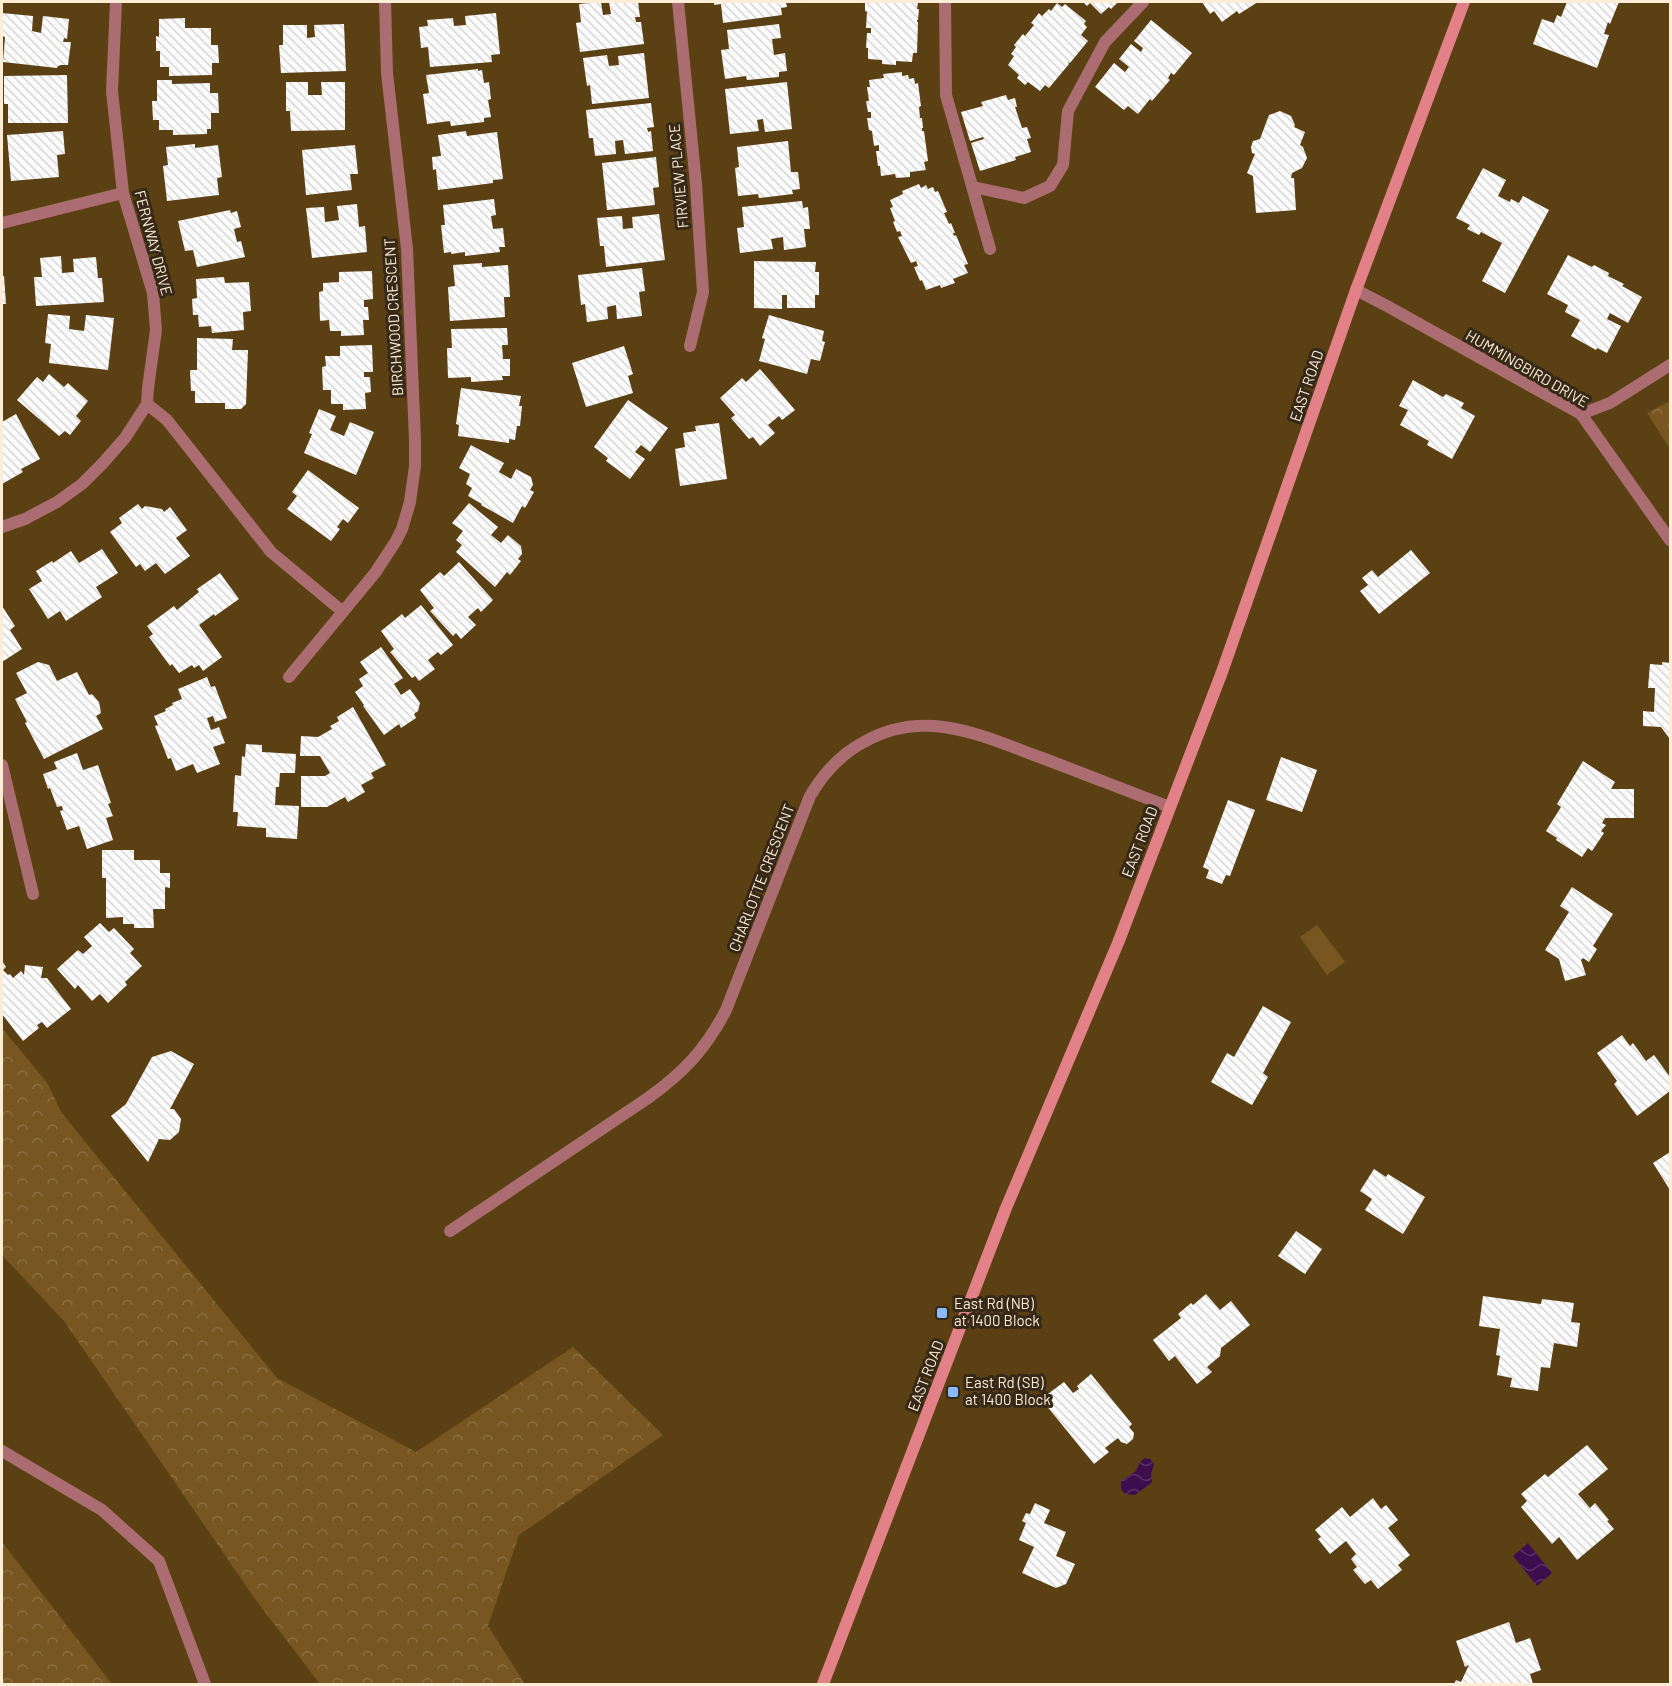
<svg xmlns="http://www.w3.org/2000/svg" width="1672" height="1686" font-family="Barlow,sans-serif">
  <style>
    .grass { fill: #775622 }
    .forest { fill: url(#forest-crowns) }
    .water { fill: url(#water-waves) }
    .building { fill: url(#building-back-hatch) }
    .lines { fill: none; stroke-linecap: round; stroke-linejoin: round }
    .lane { stroke: #ab6d71; stroke-width: 12 }
    .street { stroke: #ab6d71; stroke-width: 12 }
    .secondary { stroke: #e28188; stroke-width: 12 }
    .poi-dot { fill: #89bafc; stroke: #362917; stroke-width: 2 }
    .labels { text-anchor: middle; stroke-width: 6; stroke-linejoin: round; paint-order: stroke }
    .street-label { font-size: 15px; fill: #fdedd6; stroke: #362917 }
    .poi-label { font-size: 15px; fill: #fdedd6; stroke: #362917; text-anchor: start }
  </style>
  <defs>
    <pattern id="forest-crowns" width="20" height="18" patternUnits="userSpaceOnUse" patternTransform="scale(1.5)"><rect width="20" height="18" fill="#775622"/><path d="M2 6a3 3 0 1 1 6 0M12 15a3 3 0 1 1 6 0" fill="none" stroke="#8b6f41"/></pattern>
    <pattern id="water-waves" width="16" height="10" patternUnits="userSpaceOnUse" patternTransform="scale(1.5)"><rect width="16" height="10" fill="#3d0d4e"/><path d="M0 5q4-4 8 0t8 0" fill="none" stroke="#5a3167"/></pattern>
    <pattern id="building-back-hatch" width="6" height="6" patternUnits="userSpaceOnUse" patternTransform="scale(1.5)"><rect width="6" height="6" fill="#fbfbfb"/><path d="M-1 5l2 2M0 0l6 6M5-1l2 2" fill="none" stroke="#d8d7d6"/></pattern>
  </defs>
  <rect width="100%" height="100%" fill="#5b4013"/>
  <!-- grass -->
  <path class="grass" d="M1317 925 1345 962 1327 975 1300 937Z"/>
  <!-- forest -->
  <path class="forest" d="M1670 401V449L1647 413Z
    M2 1028 48 1084 61 1112 277 1378 416 1452 573 1347 663 1435 519 1535 488 1626 525 1684H320L255 1599 64 1321 2 1255Z
    M2 1542 112 1684H2Z"/>
  <!-- water -->
  <path class="water" d="M1145 1458 1150 1459 1154 1464 1151 1475 1152 1482 1150 1484 1135 1495 1125 1494 1121 1489V1481L1136 1471 1140 1462Z
    M1528 1543 1552 1573 1537 1586 1513 1556Z"/>
  <!-- building -->
  <path class="building" d="M601 2 603 15 611 14 609 2H638L640 17H635L636 22H641L644 44 580 52 576 23 581 22 579 4Z
    M714 2H786L787 7 781 8 782 15 723 23 721 4 714 5Z
    M865 2H918L917 9H919L918 20H917V22H918L917 53H913L912 62 896 61V65L882 64V60L868 59V48H866L867 33H871V28H866L867 12 865 11Z
    M1083 2H1118L1111 9 1109 7 1101 14 1090 3 1087 6Z
    M1202 2H1258L1239 14 1237 11 1222 22 1214 11 1210 14Z
    M1567 2H1619L1610 24 1608 22 1604 34 1609 35 1597 68 1533 44 1542 19 1554 23 1557 15 1561 17Z
    M1057 3 1062 7 1065 4 1086 21 1084 24 1087 27 1081 35 1088 41 1070 63 1068 62 1069 64 1049 88 1045 85 1040 91 1028 82 1025 85 1017 78 1019 75 1008 65 1014 56 1011 54 1016 47 1014 45 1023 34 1025 36 1034 25 1031 23 1039 13 1042 16 1049 9 1051 11Z
    M2 13 33 16 32 31 41 33 43 16 69 19 67 39 64 38 63 42H71L68 65H61L58 66 57 68 3 62 5 37 2 36Z
    M496 13 500 54 491 55 492 62 430 67 428 47 421 48 419 27 428 26 427 20 453 18 454 26 466 25 465 16Z
    M185 18V28H211V45H218L219 63H212V75L169 76V67H160V51H156V36L159 37V19Z
    M1151 20 1192 53 1174 75 1171 73 1168 78 1170 80 1152 101 1150 99 1138 114 1128 106 1124 110 1095 87 1114 63 1125 72 1129 67 1119 59 1131 44 1141 52 1143 48 1134 41Z
    M344 24 346 71 281 73 279 45H283V25H307V38L315 37 314 25Z
    M779 24 781 38 772 39 774 55 785 53 787 71 779 72V77L747 80 746 76 725 79 721 50 729 49 727 30Z
    M644 53 649 98 592 104 590 85 587 86 583 58 607 55 609 66 619 65 618 56Z
    M478 69V71L482 70 484 83 489 82 491 99 488 100 491 117 484 118V122L451 126 450 121 427 124 423 94 429 93 426 75Z
    M902 72V76L908 75 909 79 914 78 915 84 918 83 921 106 919 107 920 118H922L923 128H922V131H924L928 161 924 162 926 170 910 172V177L896 178 895 174 881 176 880 166H878L876 151H879V145L874 146 872 131 869 130 867 118H871V112H868L866 101H869L867 87H870L869 80 884 78 883 74Z
    M67 75 68 123H8V104H4V76Z
    M157 80H172V84L210 83V93H218L219 113H211V129H207V134L173 135V130H159V120H153L152 101H157Z
    M286 82H308V95H322L321 82H345V130L291 131 290 111H286Z
    M787 82 792 129 765 132 763 119 757 120 759 131 730 134 725 89Z
    M1006 95 1008 100 1015 98 1017 107H1015L1022 128 1027 127 1031 138 1027 139 1031 152 1015 157 1016 160 980 171 971 143 984 139 983 137 970 141 961 112 983 106 981 102Z
    M651 103 654 127 647 128 648 132 651 131 653 151 625 154 623 140 615 141 616 154 595 156 593 138H589L586 110Z
    M1280 111 1291 116 1295 125 1294 127 1305 132 1300 145 1303 147 1307 158 1302 168 1292 173 1291 178H1294L1296 210 1256 213 1253 176 1247 173 1255 154 1252 153 1251 147 1253 141 1260 139 1269 115Z
    M63 131 65 154 57 155 59 177 11 181 7 135Z
    M466 131 467 136 497 132 503 179 493 180V183L438 190 436 169 433 170 432 157 441 156 438 135Z
    M788 141 791 172H798L800 189 792 190 793 194 759 198 758 194 738 196 735 168 739 167 737 147Z
    M195 144V148L218 145 222 177 217 178 219 195 167 201 163 166 168 165 166 147Z
    M355 145 358 174H350L352 190 306 195 302 150Z
    M656 157 659 187 653 188 655 205 607 210 602 163Z
    M1483 168 1506 180 1498 196 1510 202 1511 199 1519 203 1523 196 1549 210 1505 293 1482 281 1502 243 1481 232 1479 235 1467 229 1470 225 1456 218Z
    M919 184 921 188 926 185 928 189 933 187 935 192 938 191 947 212 944 213 949 224 951 223 955 233H953L954 236 956 235 968 264 964 265 968 273 953 279 955 283 941 288 940 285 926 290 922 280 920 281 914 267 918 266 916 261 911 263 898 237 902 236 900 231 897 232 893 222 895 221 890 208 893 207 890 200 903 194 902 191Z
    M494 199 496 215 491 216 493 229 503 228 505 247H499L500 252 465 256V252L451 254V252L444 253 441 225H445L443 205Z
    M802 201 803 208 808 207 810 229H804L806 247 784 250 783 237 771 239 773 249 740 253 737 228 744 227 742 207Z
    M357 204 359 227 365 226 367 252 312 258 306 208 324 207 325 222 339 220 337 206Z
    M230 210 231 213 237 211 241 227 234 229 237 242 241 241 245 257 197 267 193 250 185 251 178 221Z
    M659 214 665 260 606 267 604 246H600L597 218 622 216 623 229 633 228 632 217Z
    M1568 255 1592 267 1594 265 1609 273 1608 276 1624 284 1622 286 1642 297 1628 323 1610 313 1607 319 1621 326 1607 353 1597 348 1596 350 1571 336 1580 320 1565 312 1568 305 1547 294Z
    M61 256 62 273 74 272 73 259 96 257 98 278H102L104 302 36 306 34 277H42L40 258Z
    M754 261 816 262 815 272H819V295H815V308H787V295H782V309L754 308Z
    M482 263V267L508 265 510 297H504L505 317 450 321 448 287 455 286 453 265Z
    M642 268 645 291 639 292 642 316 617 319 616 305 607 307 608 319 587 322 585 304 581 305 578 275Z
    M372 271 373 299 364 300V307H368L369 320H363L364 335 341 336V331H330L329 320 320 321 319 292 323 291V283L339 282V272Z
    M2 276H4L6 304H2Z
    M224 277 225 283 249 282 251 311 243 312 244 330 212 333 211 326 199 327 198 315H193L192 299 197 298 196 279Z
    M48 314 70 316 69 329 84 331 86 315 114 318 108 370 49 363 51 344 45 343Z
    M769 315 824 331 822 341 825 342 820 361 811 359 807 374 759 361 765 339 762 338Z
    M507 328 508 345H502L503 359H510V376H502L503 380 471 382V377L448 378 447 348H452L451 329Z
    M197 338 233 339 232 350H248L246 404 241 409H225V403H195V391H191L190 370H197Z
    M372 345 373 372H364V377H370L371 392 365 393 366 409 343 410V404H331V390H323L322 367 326 366 325 356H340V346Z
    M624 346 633 374 628 376 633 393 586 407 572 363Z
    M760 369 795 410 782 420 779 416 768 425 775 433 760 446 753 437 749 439 731 418 735 415 720 398 742 378 746 382Z
    M49 374 64 387 68 383 88 401 76 416 81 421 70 435 65 431 59 436 17 400 37 377 43 382Z
    M1413 380 1443 397 1446 394 1464 403 1461 408 1475 416 1452 459 1427 445 1429 441 1400 425 1408 410 1399 406Z
    M461 388 521 396 519 406H522L520 426H517L515 440 509 439V443L458 436 459 425 456 424Z
    M628 400 668 428 650 452 641 445 635 452 645 459 630 479 606 461 608 458 594 447Z
    M319 409 336 416 330 430 344 436 350 422 374 432 356 475 304 453 312 434 309 433Z
    M16 414 40 459 21 469 23 472 2 484V422Z
    M719 423 727 479 680 486 675 449 685 447 683 433 696 431 695 426Z
    M471 445 504 463 499 472 511 479 516 469 531 477 533 485 530 490 534 492 525 508 522 506 513 523 481 505 482 504 468 496 472 488 466 484 470 474 459 468Z
    M308 470 359 508 348 523 343 519 337 527 340 529 331 541 287 509 297 496 292 492Z
    M469 503 498 527 491 535 501 543 508 535 521 546 522 554 518 559 521 561 510 575 507 572 495 587 456 552 462 545 456 540 463 531 452 523Z
    M138 504 142 509 145 506 162 509 164 512 170 507 187 530 176 538 190 556 165 574 156 563 145 571 140 564 136 567 110 532 122 523 119 518Z
    M102 549 118 573 96 587 102 597 66 621 60 611 48 619 29 589 42 581 36 571 52 561 53 563 71 551 79 563Z
    M1411 550 1430 573 1379 614 1360 591 1368 585 1362 578 1372 570 1378 577Z
    M459 562 493 600 481 612 478 608 468 617 476 625 461 639 456 633 453 636 430 611 434 608 420 590 440 572 444 576Z
    M220 573 239 599 215 616 214 614 199 625 222 657 203 671 199 665 194 668 192 665 179 673 172 664 170 666 149 637 153 634 147 626 174 606 177 610 199 592 197 589Z
    M421 605 453 645 441 655 438 652 428 660 435 669 419 681 415 676 412 678 390 652 394 649 381 631 402 614 405 618Z
    M2 606 15 626 10 630 22 649 2 662Z
    M381 647 403 678 394 684 401 695 410 689 420 703 418 711 414 714 416 718 401 728 399 724 384 735 363 706 364 705 355 692 363 686 359 679 368 673 360 662Z
    M38 662 49 665 57 681 77 672 89 695 92 694 99 702 101 713 96 716 103 729 44 759 25 723 27 722 15 699 27 693 16 673Z
    M1662 662 1670 663V739L1661 727 1643 726V711L1654 712 1655 688H1648L1650 664 1662 665Z
    M207 677 211 687 215 686 227 718 215 722 213 716 207 718 211 730 219 727 225 743 213 747 220 764 197 773 193 764 176 771 171 758 168 759 155 726 158 725 154 716 166 711 165 709 173 705 172 703 182 699 178 689Z
    M353 707 386 765 371 773 374 778 361 785 365 792 348 802 345 797 327 807H301V776H325L330 773 320 756H300L301 736 318 737 332 729 330 726 339 721 337 717Z
    M246 744 262 745V752L296 754 295 773H280L279 787H276L275 805 299 806 297 839 266 837V828L237 826 238 812H233L235 775 241 776 242 756 245 757Z
    M77 753 83 770 98 765 111 803 108 804 113 816 106 818 113 840 87 849 79 826 67 830 60 811 63 810 62 806 57 807 50 788 48 789 43 774 57 769 54 762Z
    M1281 757 1317 770 1302 812 1266 800Z
    M1583 761 1615 782 1611 789H1634V818H1605L1602 823 1606 825 1601 831 1604 833 1592 851 1588 848 1582 857 1556 840 1557 838 1546 831 1561 807 1557 804Z
    M1228 800 1255 810 1230 876 1226 875 1222 884 1206 878 1209 870 1203 867Z
    M102 850H134V860H160V873H170V888L165 887V909H153L154 928H134V924H123V917L106 918V878H102Z
    M1572 887 1613 914 1593 946 1597 949 1589 962 1583 958 1581 960 1586 975 1565 981 1559 959 1545 950 1569 912 1560 906Z
    M100 923 109 932 114 928 134 949 130 953 142 966 125 982 127 985 108 1003 100 994 92 1001 78 985 75 989 57 969 78 950 83 954 92 946 84 937Z
    M2 961 6 967 3 970 8 975 10 974 13 978 21 971 24 975 25 965 43 967 41 978H47L71 1009 47 1028 42 1022 37 1025 39 1028 23 1041 2 1014Z
    M1263 1006 1291 1022 1263 1073 1268 1077 1252 1105 1211 1082 1227 1053 1234 1057Z
    M1622 1035 1630 1046 1633 1043 1646 1061 1654 1055 1670 1077V1091L1637 1116 1614 1084 1617 1081 1597 1053Z
    M171 1051 194 1064 170 1109H174L181 1119 179 1132 170 1140 159 1139 148 1162 111 1116 126 1104 152 1057Z
    M1670 1152V1190L1653 1163Z
    M1374 1169 1386 1177 1388 1174 1425 1197 1403 1234 1365 1210 1372 1199 1360 1191Z
    M1296 1231 1322 1249 1305 1274 1278 1256Z
    M1206 1294 1220 1310 1231 1301 1250 1325 1221 1348 1220 1356 1207 1367 1212 1372 1197 1384 1175 1356 1169 1361 1153 1340 1181 1318 1178 1314 1191 1303 1193 1305Z
    M1483 1296 1541 1304 1542 1299 1574 1303 1571 1322 1580 1323 1577 1347 1554 1343 1550 1368 1541 1367 1538 1391 1510 1387 1512 1378 1497 1375 1500 1356 1496 1355 1500 1329 1479 1326Z
    M1091 1374 1132 1424 1129 1427 1134 1433 1133 1439 1127 1444 1121 1442 1118 1438 1105 1448 1109 1452 1094 1464 1041 1399 1064 1382 1073 1393 1079 1389 1077 1386Z
    M1587 1445 1608 1469 1578 1494 1590 1508 1595 1503 1609 1520 1607 1521 1614 1529 1577 1560 1559 1537 1552 1544 1521 1507 1527 1501 1521 1494 1545 1474 1548 1477Z
    M1373 1498 1381 1509 1386 1505 1398 1520 1388 1528 1410 1555 1398 1565 1402 1570 1378 1589 1371 1580 1365 1584 1353 1570 1357 1567 1351 1559 1356 1554 1346 1541 1330 1554 1318 1539 1321 1537 1315 1530 1342 1507 1350 1517Z
    M1035 1503 1050 1510 1044 1523 1066 1532 1056 1556 1075 1564 1066 1584 1056 1588 1022 1573 1034 1547 1019 1540 1026 1523 1022 1521 1026 1513 1030 1514Z
    M1509 1622 1516 1643 1530 1638 1541 1670 1530 1674 1533 1684H1454L1456 1680 1461 1682 1469 1665 1465 1667 1456 1641Z"/>
  <g class="lines">
    <!-- lane -->
    <path class="lane" d="M945 2 946 95 990 249
      M973 187 1024 198 1050 186 1063 165 1068 111 1105 42 1143 2
      M2 1451 102 1510 159 1561 205 1684"/>
    <!-- street -->
    <path class="street" d="M678 2 696 184 703 292 690 346
      M2 223 123 193
      M1356 290 1387 306 1581 414 1670 540
      M147 404 167 420 271 552 343 612
      M1581 414 1610 403 1670 365
      M2 527 25 519 57 502 82 484 103 463 125 438 147 404 148 388 156 330 153 293 123 193 112 91 116 2
      M289 677 375 573 396 541 402 529 410 502 415 466V440L407 249 387 73 385 2
      M2 765 33 894
      M450 1231 648 1098C683 1073 706 1049 726 1010L810 796C823 774 841 754 864 742 925 707 982 736 1042 758 1085 774 1127 791 1170 807"/>
    <!-- secondary -->
    <path class="secondary" d="M823 1684 1006 1208 1118 943 1222 672 1356 290 1464 2"/>
  </g>
  <!-- markers -->
  <g class="poi-dot">
    <rect x="936" y="1307" width="12" height="12" rx="3"/>
    <rect x="947" y="1386" width="12" height="12" rx="3"/>
  </g>
  <g class="labels">
    <!-- street labels -->
    <g class="street-label">
      <text transform="translate(679 176) rotate(-95)" y="5">FIRVIEW PLACE</text>
      <text transform="translate(153 243) rotate(75)" y="5">FERNWAY DRIVE</text>
      <text transform="translate(394 317) rotate(-93)" y="5">BIRCHWOOD CRESCENT</text>
      <text transform="translate(1527 369) rotate(30)" y="5">HUMMINGBIRD DRIVE</text>
      <text transform="translate(1307 386) rotate(-71)" y="5">EAST ROAD</text>
      <text transform="translate(1140 842) rotate(-69)" y="5">EAST ROAD</text>
      <text transform="translate(762 878) rotate(-69)" y="5">CHARLOTTE CRESCENT</text>
      <text transform="translate(926 1376) rotate(-69)" y="5">EAST ROAD</text>
    </g>
    <!-- poi labels -->
    <g class="poi-label">
      <text x="954" y="1309">East Rd (NB)<tspan x="954" dy="17">at 1400 Block</tspan></text>
      <text x="965" y="1388">East Rd (SB)<tspan x="965" dy="17">at 1400 Block</tspan></text>
    </g>
  </g>
  <!-- border -->
  <rect width="1672" height="1686" fill="none" stroke="#fdedd6" stroke-width="6"/>
</svg>
